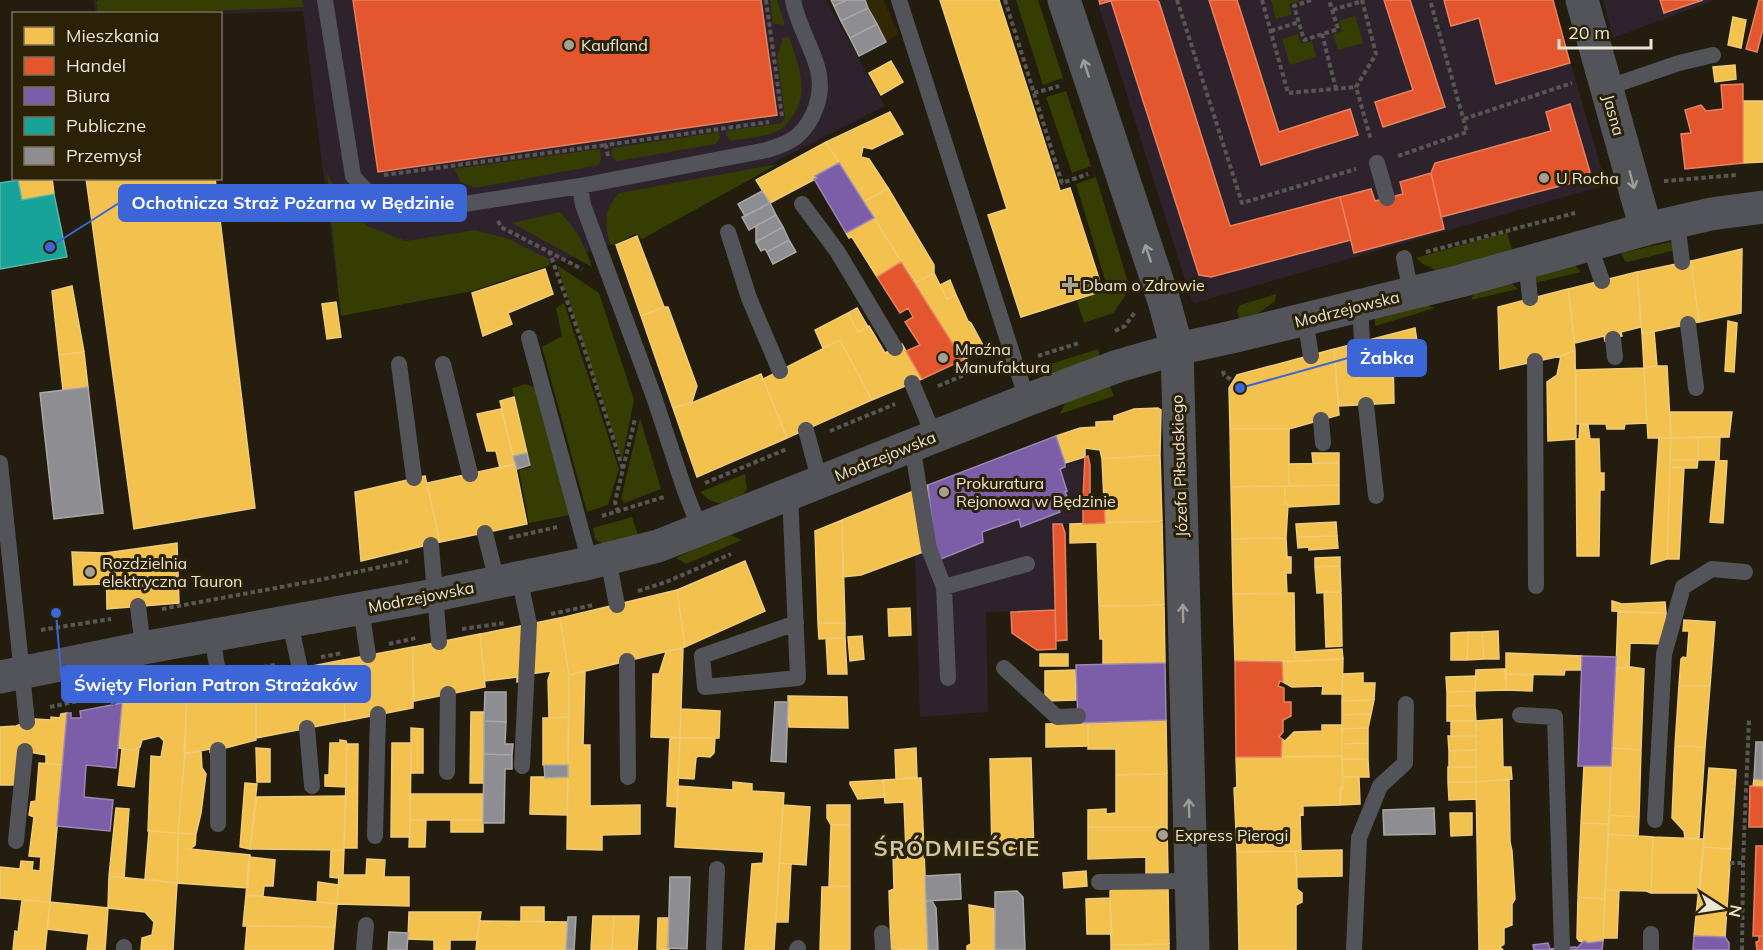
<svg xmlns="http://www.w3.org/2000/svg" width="1763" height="950" font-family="Mulish,sans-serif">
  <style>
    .commercial { fill: #2e232d }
    .built { fill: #322806 }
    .green { fill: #353d02 }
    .homes { fill: #f2c14e; stroke: #f0cc77; stroke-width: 1.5 }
    .shops { fill: #e4572e; stroke: #e68260; stroke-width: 1.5 }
    .offices { fill: #7b5ea7; stroke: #9d87b5; stroke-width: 1.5 }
    .public { fill: #17a398; stroke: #57b7ab; stroke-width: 1.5 }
    .industry { fill: #8d8d92; stroke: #aaa8a6; stroke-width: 1.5 }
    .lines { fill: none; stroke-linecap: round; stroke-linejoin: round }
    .path { stroke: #585754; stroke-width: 4; stroke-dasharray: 4.5 3; stroke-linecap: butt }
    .service { stroke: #52545a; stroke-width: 16 }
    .minor { stroke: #52545a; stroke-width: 33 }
    .oneway { stroke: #9f9d98 }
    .poi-dot { fill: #a5a090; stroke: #2a2106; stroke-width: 2 }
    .labels { text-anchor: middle; stroke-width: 6; stroke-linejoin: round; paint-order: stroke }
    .poi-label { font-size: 16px; fill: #ece6d6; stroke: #2a2106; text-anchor: start }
    .street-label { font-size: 16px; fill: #ece6d6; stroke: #2a2106 }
    .district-label { font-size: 22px; font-weight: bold; letter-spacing: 1.5px; fill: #cfc4a5; stroke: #2a2106 }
    .leader { fill: none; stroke: #3c65d8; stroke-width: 2 }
    .callout-dot { fill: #3c65d8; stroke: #2a2106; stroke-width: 2 }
    .callout { fill: #3c65d8; stroke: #3c65d8; stroke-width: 2 }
    .callout-label { font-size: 18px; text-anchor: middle; font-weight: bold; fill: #fff }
  </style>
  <rect width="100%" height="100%" fill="#221d0e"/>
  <!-- commercial -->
  <path class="commercial" d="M93 0H826L885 106 615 243 472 289 341 316 303 11 213 14 95 13Z
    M1097 0H1550L1573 71 1606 185 1195 303 1191 299Z
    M1603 0H1715L1613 38Z
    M1055 437 1065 466 1085 457 1083 524H1053L1055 610 986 612 988 712 920 717 915 554 934 547 928 485Z"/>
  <!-- built -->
  <path class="built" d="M831 0H883L899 34 859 56Z"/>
  <!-- green -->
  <path class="green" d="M99 0H302L304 7 166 13 99 14 96 2Z
    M770 0H777L785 25 773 23Z
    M1016 0H1038L1063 78 1043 85Z
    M1271 0H1299V1L1289 4 1292 14 1276 19Z
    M1355 16 1363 43 1338 50 1333 34 1342 31 1339 21Z
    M1298 34 1301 44 1312 41 1316 57 1290 65 1282 39Z
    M789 37C797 62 810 89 794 114 789 121 786 127 778 131 764 137 747 138 731 141L726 135V131L782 123 785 116 777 56 783 38Z
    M1066 91 1091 166 1072 173 1046 97Z
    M719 132 720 137 716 144 617 161 612 157V148Z
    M600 149 601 159 599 165 481 187H473L461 182 454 169Z
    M778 164 642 239 635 234 614 245 610 244C604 224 604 210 619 193Z
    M327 174 344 204 367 226 406 241 475 230 506 238 549 259 550 265 472 291 341 316Z
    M1096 177 1130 289 1113 313 1084 323 1077 301 1108 290 1076 184Z
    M560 212C577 230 584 243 592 267L512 223Z
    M1507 232 1512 250 1436 270 1423 264 1416 258Z
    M1670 242 1679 249 1628 262 1625 261 1621 253Z
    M1574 264 1581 272 1531 284 1532 276Z
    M557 265 599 293 634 400 622 460Z
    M1509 281 1518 289 1471 300 1475 291Z
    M1276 294 1275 301 1256 315 1240 320 1237 311 1240 305Z
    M564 303 619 469 608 505 587 512 542 347 562 336 556 308Z
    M1424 304 1435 308 1375 326V315Z
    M1098 349 1100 356 1046 376 1032 370Z
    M526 384 536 388 570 515 529 523 519 470 531 467 512 388Z
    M1110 386 1114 396 1060 414 1068 398Z
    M640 418 661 489 624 503 621 499Z
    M745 474 747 490C739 499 725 507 712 501 708 500 704 495 700 492Z
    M632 517 638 535 604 545 595 539 593 528Z
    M731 535 742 540 686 564 676 558 700 546Z"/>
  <!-- homes -->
  <path class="homes" d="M940 0H999L1058 184 1060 191 1070 188 1103 291 1021 317 988 215 1007 209Z
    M1733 17 1746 20 1741 48 1728 45Z
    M891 61 903 82 881 95 869 73Z
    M1735 65 1736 79 1715 82 1713 67Z
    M1742 101H1763V162L1743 163Z
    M890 112 903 134 872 149 863 147 861 157 869 159 888 188 864 202 826 142Z
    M826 142 839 163 815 176 817 178 770 203 756 180Z
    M18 178H52L54 194 22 200Z
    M86 178H215L255 508 134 529Z
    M888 188 934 265V273L915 283 864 202Z
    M874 218 901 262 877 277 852 237 849 238 846 233Z
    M637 236 664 307 641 316 616 245Z
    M1742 249 1741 313 1699 322 1691 261Z
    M1691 261 1699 322 1642 334 1637 272Z
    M545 269 553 294 508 313 512 324 483 336 472 293Z
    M1637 272 1641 327 1621 332 1622 336 1613 339 1605 341 1604 336 1575 343 1568 289Z
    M934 273 947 299 956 295 968 321 971 323 985 349 963 360 915 283Z
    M950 280 956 295 947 299 940 285Z
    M72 286 84 352 59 355 52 291Z
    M1568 289 1575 350 1561 356 1500 369 1498 307Z
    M336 302 341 337 327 339 322 304Z
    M664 307H668L697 386 692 402 673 408 641 316Z
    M857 308 868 327 858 332 848 313Z
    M848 313 858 332 869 326 885 353 902 344 922 379 872 400 840 340 823 348 815 330Z
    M1728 321 1737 323 1734 372 1725 371Z
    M1415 328 1419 355 1393 359 1394 403 1339 406 1334 349Z
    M1654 331 1657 366 1644 368 1642 334Z
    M840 340 872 400 787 438 763 379Z
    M1334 349 1339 415 1289 429H1230L1229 388 1237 375Z
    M1575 350 1576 439 1548 441 1547 382 1557 375 1561 356Z
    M84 352 88 387 63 390 59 355Z
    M1657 366H1667L1671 438H1648L1644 368Z
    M1644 368 1647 423 1625 424 1624 429H1607L1606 424H1576V370Z
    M761 374 787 438 697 477 673 408 694 402Z
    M514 397 527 453 513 456 500 401Z
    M1158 408 1161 410 1160 455 1102 459 1100 450 1085 448V457L1065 463 1056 436 1080 428 1096 427V422L1114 421V416L1134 409Z
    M501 409 515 464 500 468 496 451H487L477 414Z
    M1670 412H1732L1729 437 1671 438Z
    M1580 424 1588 425 1590 439H1599L1600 473H1604V490H1600L1599 556H1577L1576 439H1579Z
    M1230 429H1289V486L1231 487Z
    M1698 437V460H1670L1671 438Z
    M1698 437H1720L1719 460H1698Z
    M1659 438H1671L1667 559 1651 564Z
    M1312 453H1339V463H1313Z
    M1160 455 1162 521 1105 523 1102 459Z
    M1670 460H1698L1697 468 1670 467Z
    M1716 460 1727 461 1723 523 1710 522Z
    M1339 463V485L1289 486V464Z
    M515 464 527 524 440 542 427 483Z
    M1670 467 1684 468 1679 559H1667Z
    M425 476 440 542 361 561 355 492Z
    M928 485 934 548 861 575 843 577 842 520Z
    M1339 485V504L1288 507V504H1285V486Z
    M1285 486V504H1288L1286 538 1232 539 1231 487Z
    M842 520 845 623H818L815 531Z
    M1162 521 1164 605 1099 606 1097 542 1070 543V524Z
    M1336 522 1337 536 1297 537 1296 524Z
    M1337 536 1338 548 1309 550V547L1298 548 1297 537Z
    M1286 538 1287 557H1291V573H1286L1287 593 1233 594 1232 539Z
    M177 543 179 603 107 609 106 553Z
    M72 552 106 553V584L74 585Z
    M1340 557V566L1315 567V558Z
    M745 561 765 611 685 647 677 590Z
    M1340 566 1341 592 1317 593 1315 567Z
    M677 590 685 647 569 675 560 618Z
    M1324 592H1341L1342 646 1326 647Z
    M1287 593H1294L1295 661H1235L1233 594Z
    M1612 601 1622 604 1665 602 1666 613 1612 611Z
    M1164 605 1165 663 1103 665V639H1100L1099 606Z
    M910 608 911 635 889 636 888 609Z
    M1618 612 1666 613 1664 644 1630 643 1629 668H1616Z
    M560 618 569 675V717L549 718 548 680 551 671 530 674 525 680 517 682V677L485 681 480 634Z
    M1684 620 1715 622 1710 686 1679 685 1681 659 1683 657 1687 658 1689 631H1683Z
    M818 623H845V638L819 639Z
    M1498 631 1499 659H1484L1482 632Z
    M1468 632 1467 660H1451V633Z
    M1468 632H1482L1484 659 1467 660Z
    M480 634 485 687 414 701 413 647Z
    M862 636 864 659 850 661 848 637Z
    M826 638H845L847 674H828Z
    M413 647V708L345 721 343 660Z
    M683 648 680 738 651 737 653 674H659L666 652Z
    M1342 649 1343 659 1295 661V652Z
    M1506 653 1582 656 1581 670H1565L1564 675 1506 674Z
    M1040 654H1068V666H1040Z
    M1343 659 1342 694H1322L1323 686 1292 687 1283 682 1282 662Z
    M343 660 345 721 256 738V677Z
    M1631 667 1644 669 1641 750 1612 748 1616 668Z
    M1502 669H1505L1506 690 1475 691 1476 670Z
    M1075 670 1076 700 1045 701V671Z
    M585 671 583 745H590V806L640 805V834L602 835V850L567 849 569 675Z
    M1363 673V683H1375L1374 700 1342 701 1343 674Z
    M1506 674 1533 675 1532 691 1506 690Z
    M1476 676 1475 691 1447 692 1446 677Z
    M256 677V740L210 752V749L184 754 187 691Z
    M1679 685 1710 686 1705 747 1675 746Z
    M187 691 185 753 178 833 148 831 151 756 161 757 164 741 159 736 142 740 140 747 134 750 119 748 122 703Z
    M1475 691V705L1447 706V692Z
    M788 696 847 697 848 728 789 727Z
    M1374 700 1371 714 1342 715V701Z
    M1475 705 1476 721H1447V706Z
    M681 709 720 711 719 738H680Z
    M471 712H485L483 783H470Z
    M67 713 63 765 46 763V755L18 750 14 785H0V727L16 726 35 719 51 720V717L60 718 61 714Z
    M1371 714 1368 728 1342 729V715Z
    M569 717 568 765H543V718Z
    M1502 719 1503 767H1511L1512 779 1476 782V721Z
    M1166 720 1167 774 1116 775V749H1088V723Z
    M1451 721H1476V736H1451Z
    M1088 723V746L1046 747V724Z
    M1322 725H1342V756L1281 757 1282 739 1285 741 1294 732 1322 731Z
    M411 728 423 729V773H411Z
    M1368 728V743L1342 744V729Z
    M1448 736H1476V750L1449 751Z
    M670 737 680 738 677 807 667 806Z
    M680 738H715L714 753 710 757 698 756 696 758 694 779 678 778Z
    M340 740 346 741 347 744 346 787 325 786V775H329L330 743H340Z
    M392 743H411L410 837H391Z
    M1368 743V759H1342V744Z
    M347 744H358L357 848H344Z
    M1675 746 1705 747 1699 838H1685L1684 831 1672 818Z
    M139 748 134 787 118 785 122 749 134 750Z
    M256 748 270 749V782H257Z
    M916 748 917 777 896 779 895 750Z
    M1612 748 1641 750 1639 817 1609 815Z
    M1476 750V767H1449V751Z
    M201 751 202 768 206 774 201 813 196 834 178 833 185 753Z
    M1342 756 1343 789H1340V805L1303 806V815L1300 814 1301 851 1237 852 1234 788 1237 787 1236 757Z
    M1031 758 1034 853 992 854 990 759Z
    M1342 759H1368L1369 777H1343Z
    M39 763 63 765 50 902 0 898V867L20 869 21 861 33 862 32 870 40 871 41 857 29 856 34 817 29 815 31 802 36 801Z
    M1584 766H1611L1609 824 1581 823Z
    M1448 767H1476V782H1448Z
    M1709 768 1736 770 1731 849 1703 847Z
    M1167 774V827H1088V810L1106 809V814L1116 813V775Z
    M531 777H568L567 815 530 814Z
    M1343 777H1359L1360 804 1340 805Z
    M921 778 924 851 906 852 904 802 885 803 883 780Z
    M1509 779 1510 842 1512 851 1515 899 1512 904V925L1504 928V944L1500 947 1503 950H1479L1476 782Z
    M1754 779 1763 780V787L1753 786Z
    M883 780 885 797 858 799 850 784V782Z
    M733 782 752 784V791L784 793 774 950H745L752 864 763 863 764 852 675 847 678 786 733 790Z
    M1448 782H1476V799L1449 800Z
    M245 783 257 784 250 849 240 847Z
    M410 794H483V820H410Z
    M346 796 344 850 250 849 257 797Z
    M783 805 810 807 806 865 779 863Z
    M827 805H850V825H831L827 818Z
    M116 808 129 809 124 878 109 876Z
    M1450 813H1472V835L1451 836Z
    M1609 815 1639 817 1638 836 1608 834Z
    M410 820H426L425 847H409Z
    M451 820H483V832H451Z
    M1581 823 1609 824 1605 899 1578 897Z
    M831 825H850V886L829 887Z
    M1088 827H1167L1168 873 1146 874V857L1088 859Z
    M149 831 178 833 177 883 145 879Z
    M178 833 196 834 195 845 190 849 250 855 248 888 177 883Z
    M1608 834 1653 837 1651 893 1646 891 1605 890Z
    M1653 837 1704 839 1700 893H1651Z
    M1703 847 1731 849 1725 937 1694 936Z
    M331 850H344L343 875H339L338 878 330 877Z
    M1342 850V876L1297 877 1296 851Z
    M924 851 928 950 891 949 889 891 894 889 893 853Z
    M1296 851 1297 889 1302 893V902L1296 905V950H1239L1237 852Z
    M249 857 275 860 273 886H264L263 896 246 895Z
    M367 859 385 860 384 877H409V906L337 904 339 875H366Z
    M779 863 791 864 788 922H776Z
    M1086 871 1087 886 1064 888 1063 873Z
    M109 876 177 883 173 950H141L142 938 152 935 154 922 145 912 108 908Z
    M318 882 338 885 337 904 317 902Z
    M850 886V950H820L822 887Z
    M1115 887 1168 888 1169 944 1111 945 1110 891Z
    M1605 890 1619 891 1617 938H1603Z
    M246 895 337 904 335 927 243 926Z
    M1578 897 1605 899 1603 941 1588 943 1579 941 1577 938Z
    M1110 898 1112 934H1087L1086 899Z
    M22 900 50 902 45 950H13L15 931 18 932Z
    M50 902 108 908 105 950H87L89 934 47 929Z
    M969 905 994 909 995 950H967V946L971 944Z
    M521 907H544V921H521Z
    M409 912H481L477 940H450V950H434V940L408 939Z
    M593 916H614L612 950H591Z
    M614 916H639L637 950H612Z
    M658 918H669V950L657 949Z
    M479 921 568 922 566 950H476Z
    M247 926 335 927 333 950H245Z
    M1169 944V950H1111V945Z"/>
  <!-- shops -->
  <path class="shops" d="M353 0H761L777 115 378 172Z
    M1099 0H1114L1100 4Z
    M1114 0H1157L1159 2 1230 226 1340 197 1351 240 1211 277 1199 275 1111 1Z
    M1209 0H1237L1279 132 1350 109 1358 135 1261 165Z
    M1384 0H1410L1445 107 1383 127 1375 102 1413 90Z
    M1444 0H1553L1570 63 1496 84 1479 18 1451 26Z
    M1660 0H1703L1664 13Z
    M1759 0H1763V29L1757 52 1746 49Z
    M1743 84V163L1685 169 1681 134 1691 133 1685 110 1701 105 1706 111 1723 109 1721 85Z
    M1570 104 1590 172 1583 180 1441 217 1431 173 1435 163 1551 131 1546 112Z
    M1431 173 1444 229 1354 253 1340 197 1371 189 1375 201 1403 194 1400 182Z
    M901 262 963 360 922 379 906 351 920 345 905 322 913 317 908 308 900 313 877 277Z
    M1088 456 1090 465V496L1083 497 1085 457Z
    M1104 498 1105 523 1083 524V501Z
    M1053 524H1062L1065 533 1067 640 1056 641Z
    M1055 610 1056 649 1037 650 1012 633 1011 612Z
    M1235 661 1282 662 1283 682 1280 681 1278 686 1284 688V702H1291V716L1283 720V732L1279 737 1282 739 1281 757H1236Z
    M1750 786 1763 787V827H1749Z
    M1756 846H1763V936H1753Z
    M1759 936H1763V950H1757L1756 942 1759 941Z"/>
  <!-- offices -->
  <path class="offices" d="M839 163 874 218 846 233 814 179 817 178 815 176Z
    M1056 436 1065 463V467L1060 469 1067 491 1065 492 1067 496 1060 498 1058 494 1054 495 1060 512 1021 527 1019 519 982 532 983 542 936 561 928 485Z
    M1582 656 1616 657 1611 766H1578Z
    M1165 663 1166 720 1078 723 1076 665Z
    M122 703 116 768 86 765 84 797 113 800 110 831 57 826 67 713H71V718H81L80 711Z
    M1694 936 1725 937 1729 943V950H1693Z
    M1584 941 1588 943 1603 941 1602 950H1534L1533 945 1548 943 1550 949 1575 947 1577 948Z"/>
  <!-- public -->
  <path class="public" d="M18 180 22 200 54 194 67 257 0 269V183Z"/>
  <!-- industry -->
  <path class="industry" d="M831 0H847L834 6Z
    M847 0H865L868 8 841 21 834 6Z
    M868 8 877 24 850 38 841 21Z
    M877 24 886 42 859 56 850 38Z
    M762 191 770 203 745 216 738 204Z
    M770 203 776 215 749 230 742 217Z
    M776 215 783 227 756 242V226Z
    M783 227 789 240 767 252 765 249 761 251 756 242Z
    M789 240 796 252 773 264 767 252Z
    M88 387 103 513 54 519 40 393Z
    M527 453 530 465 517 469 513 456Z
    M485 692H506V722L484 721Z
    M775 702H788L786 762 771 761Z
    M484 721 506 722 505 744H513L512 755 484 754Z
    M1756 742H1763V780L1754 779Z
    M484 754 512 755V769H505L504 823H483Z
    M544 765H568V777L545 778Z
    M1434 808 1435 834 1384 835 1383 810Z
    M960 874 961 899 926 901 925 876Z
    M670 877H690L687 949 668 948Z
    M1017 891 1023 897 1025 950H995V892Z
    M926 901H932L936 908 938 950H928Z
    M568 917H576L574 950H566Z
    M389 932 408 933 407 950H388Z"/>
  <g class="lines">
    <!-- path -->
    <path class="path" d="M766 0 782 116 781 118
      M1005 0 1062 183 1088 174
      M1177 0 1242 203 1356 169
      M1262 0 1288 93 1356 87
      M1311 0 1294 6 1304 40 1338 29 1329 0
      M1362 0 1376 54 1356 87 1371 140
      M1333 10 1362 1
      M1271 31 1299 22
      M1322 34 1336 89
      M1034 93 1059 86
      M1464 119 1572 83
      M608 156 606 145 769 122
      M1398 156 1467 132 1430 0
      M384 175 606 145
      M1664 181 1737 175
      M498 221 501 227 582 269
      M549 251 583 345 623 469
      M1426 252 1575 213
      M1115 331 1125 326 1135 312
      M1038 356 1079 343
      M1223 371 1224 375 1233 381
      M938 386 981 368 992 366
      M830 431 895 404
      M705 483 787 449
      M618 512 615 502 635 419
      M602 516 664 497
      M509 538 557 527
      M638 591 666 582 731 554
      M162 609 319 580 408 561
      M551 614 593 605
      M462 629 505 623
      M41 630 111 619
      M389 644 416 638
      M321 657 343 653
      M241 671 275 665
      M113 705V695
      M50 707 125 691 196 680
      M1730 863H1743
      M1742 950 1743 863 1749 720"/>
    <!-- service -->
    <path class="service" d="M325 0 353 176C369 197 388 208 413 212L580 186 767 150C777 147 788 143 796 137 815 121 824 93 818 70 812 46 797 24 793 0
      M899 0 1027 400
      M1606 88 1679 63 1713 55
      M1377 163 1387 198
      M580 186 583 205 654 397 685 491 700 529
      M802 204 837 251 895 348
      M1677 222 1682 262
      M728 232 749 298 780 371
      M1589 244 1602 281
      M1404 258 1411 293
      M1526 262 1530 298
      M1360 305 1362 342
      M1305 319 1311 356
      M1688 324 1696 388
      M529 338 590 563
      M1613 339 1615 357
      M1535 361 1536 586
      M399 364 414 478
      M443 364 470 474
      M912 383 934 436
      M1366 405 1376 496
      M1321 420 1323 443
      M806 430 820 482
      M912 445 929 549 944 587 1027 564
      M0 463 27 722
      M790 493 798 678 705 687 702 656 796 623
      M485 533 497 582
      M431 545 439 642
      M608 559 617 605
      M519 577 529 624 522 766
      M944 587 948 678
      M138 606 143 648
      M361 609 368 655
      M290 622 300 669
      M212 636 220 684
      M627 661 628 777
      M1004 668 1057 717 1078 716
      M1520 715 1555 717 1562 948
      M307 728 312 786
      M218 750V824
      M447 772 448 694
      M1655 820 1664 654 1683 587 1712 569 1745 572
      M375 836 378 714
      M16 841 25 751
      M1099 882 1191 881
      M882 933 883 950
      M1651 934V950
      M124 950V947
      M364 950 366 925
      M714 950 717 869
      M797 950 798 948
      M1354 950 1359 838 1380 786 1405 763 1406 704"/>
    <!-- minor -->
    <path class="minor" d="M1064 0 1164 301 1177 349 1193 950
      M1582 0 1646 229
      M0 677 143 648 435 595 590 563 658 546 1027 400 1118 366 1177 349 1232 337 1460 281 1646 229 1711 214 1763 207"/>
  </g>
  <!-- one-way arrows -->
  <defs><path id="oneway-shaft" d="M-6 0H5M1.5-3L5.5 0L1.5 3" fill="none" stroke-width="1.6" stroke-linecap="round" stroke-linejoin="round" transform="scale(1.5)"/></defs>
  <g class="oneway">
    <use href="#oneway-shaft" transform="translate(1086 68) rotate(-108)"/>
    <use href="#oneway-shaft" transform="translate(1632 180) rotate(75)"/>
    <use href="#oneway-shaft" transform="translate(1148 253) rotate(-108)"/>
    <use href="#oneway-shaft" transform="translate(1183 613) rotate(-91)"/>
    <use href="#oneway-shaft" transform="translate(1189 808) rotate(-92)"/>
  </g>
  <!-- markers -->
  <g class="poi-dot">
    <circle cx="569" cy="45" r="6"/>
    <circle cx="1544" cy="178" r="6"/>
    <path d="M1067 276h6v6h6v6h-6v6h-6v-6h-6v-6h6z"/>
    <circle cx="943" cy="358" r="6"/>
    <circle cx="944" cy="492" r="6"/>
    <circle cx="90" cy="572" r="6"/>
    <circle cx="1163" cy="835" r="6"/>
  </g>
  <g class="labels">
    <!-- poi labels -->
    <g class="poi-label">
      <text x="581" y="51">Kaufland</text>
      <text x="1556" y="184">U Rocha</text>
      <text x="1082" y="291">Dbam o Zdrowie</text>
      <text x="955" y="355">Mroźna<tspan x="955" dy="18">Manufaktura</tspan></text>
      <text x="956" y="489">Prokuratura<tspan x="956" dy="18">Rejonowa w Będzinie</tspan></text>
      <text x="102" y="569">Rozdzielnia<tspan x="102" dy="18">elektryczna Tauron</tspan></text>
      <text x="1175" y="841">Express Pierogi</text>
    </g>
    <!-- street labels -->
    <g class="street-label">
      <text transform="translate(1614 115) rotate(74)" y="6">Jasna</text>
      <text transform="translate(1347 309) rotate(-14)" y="6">Modrzejowska</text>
      <text transform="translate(885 456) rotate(-22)" y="6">Modrzejowska</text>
      <text transform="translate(1179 466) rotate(-92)" y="6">Józefa Piłsudskiego</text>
      <text transform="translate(421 597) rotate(-11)" y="6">Modrzejowska</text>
    </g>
    <!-- district labels -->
    <g class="district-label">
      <text x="957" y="856">ŚRÓDMIEŚCIE</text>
    </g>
  </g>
  <!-- callouts -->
  <path class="leader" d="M50 247L119 203M1240 388L1348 358M56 613L62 684"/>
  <g class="callout-dot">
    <circle cx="50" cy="247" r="6"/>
    <circle cx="1240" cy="388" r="6"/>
    <circle cx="56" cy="613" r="6"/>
  </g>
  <g class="callout">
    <rect x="119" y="185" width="347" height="36" rx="6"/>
    <rect x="1348" y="340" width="78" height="36" rx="6"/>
    <rect x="62" y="666" width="308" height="36" rx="6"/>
  </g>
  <g class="callout-label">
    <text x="293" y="209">Ochotnicza Straż Pożarna w Będzinie</text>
    <text x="1387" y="364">Żabka</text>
    <text x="216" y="691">Święty Florian Patron Strażaków</text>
  </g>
  <!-- legend -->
  <rect x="12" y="12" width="210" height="168" fill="#2a2106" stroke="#787059" stroke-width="1.5"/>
  <rect x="24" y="27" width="30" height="18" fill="#f2c14e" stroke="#787059" stroke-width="1.5"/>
  <text x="66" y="42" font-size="18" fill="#ece6d6">Mieszkania</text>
  <rect x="24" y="57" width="30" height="18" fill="#e4572e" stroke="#787059" stroke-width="1.5"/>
  <text x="66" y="72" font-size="18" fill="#ece6d6">Handel</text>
  <rect x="24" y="87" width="30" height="18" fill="#7b5ea7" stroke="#787059" stroke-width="1.5"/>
  <text x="66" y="102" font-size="18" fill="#ece6d6">Biura</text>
  <rect x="24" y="117" width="30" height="18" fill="#17a398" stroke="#787059" stroke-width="1.5"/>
  <text x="66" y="132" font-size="18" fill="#ece6d6">Publiczne</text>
  <rect x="24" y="147" width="30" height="18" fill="#8d8d92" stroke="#787059" stroke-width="1.5"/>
  <text x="66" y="162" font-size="18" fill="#ece6d6">Przemysł</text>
  <!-- north arrow -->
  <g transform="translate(1721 908) rotate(102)" stroke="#2a2106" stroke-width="4.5" paint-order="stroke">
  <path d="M0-4.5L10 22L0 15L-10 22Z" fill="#ece6d6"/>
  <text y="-9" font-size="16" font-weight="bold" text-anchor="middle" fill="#ece6d6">N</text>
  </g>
  <!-- scale -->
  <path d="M1559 39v9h92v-9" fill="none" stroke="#ece6d6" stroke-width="3"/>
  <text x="1568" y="39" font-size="18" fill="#ece6d6" stroke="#2a2106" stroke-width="4.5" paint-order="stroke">20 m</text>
</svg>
